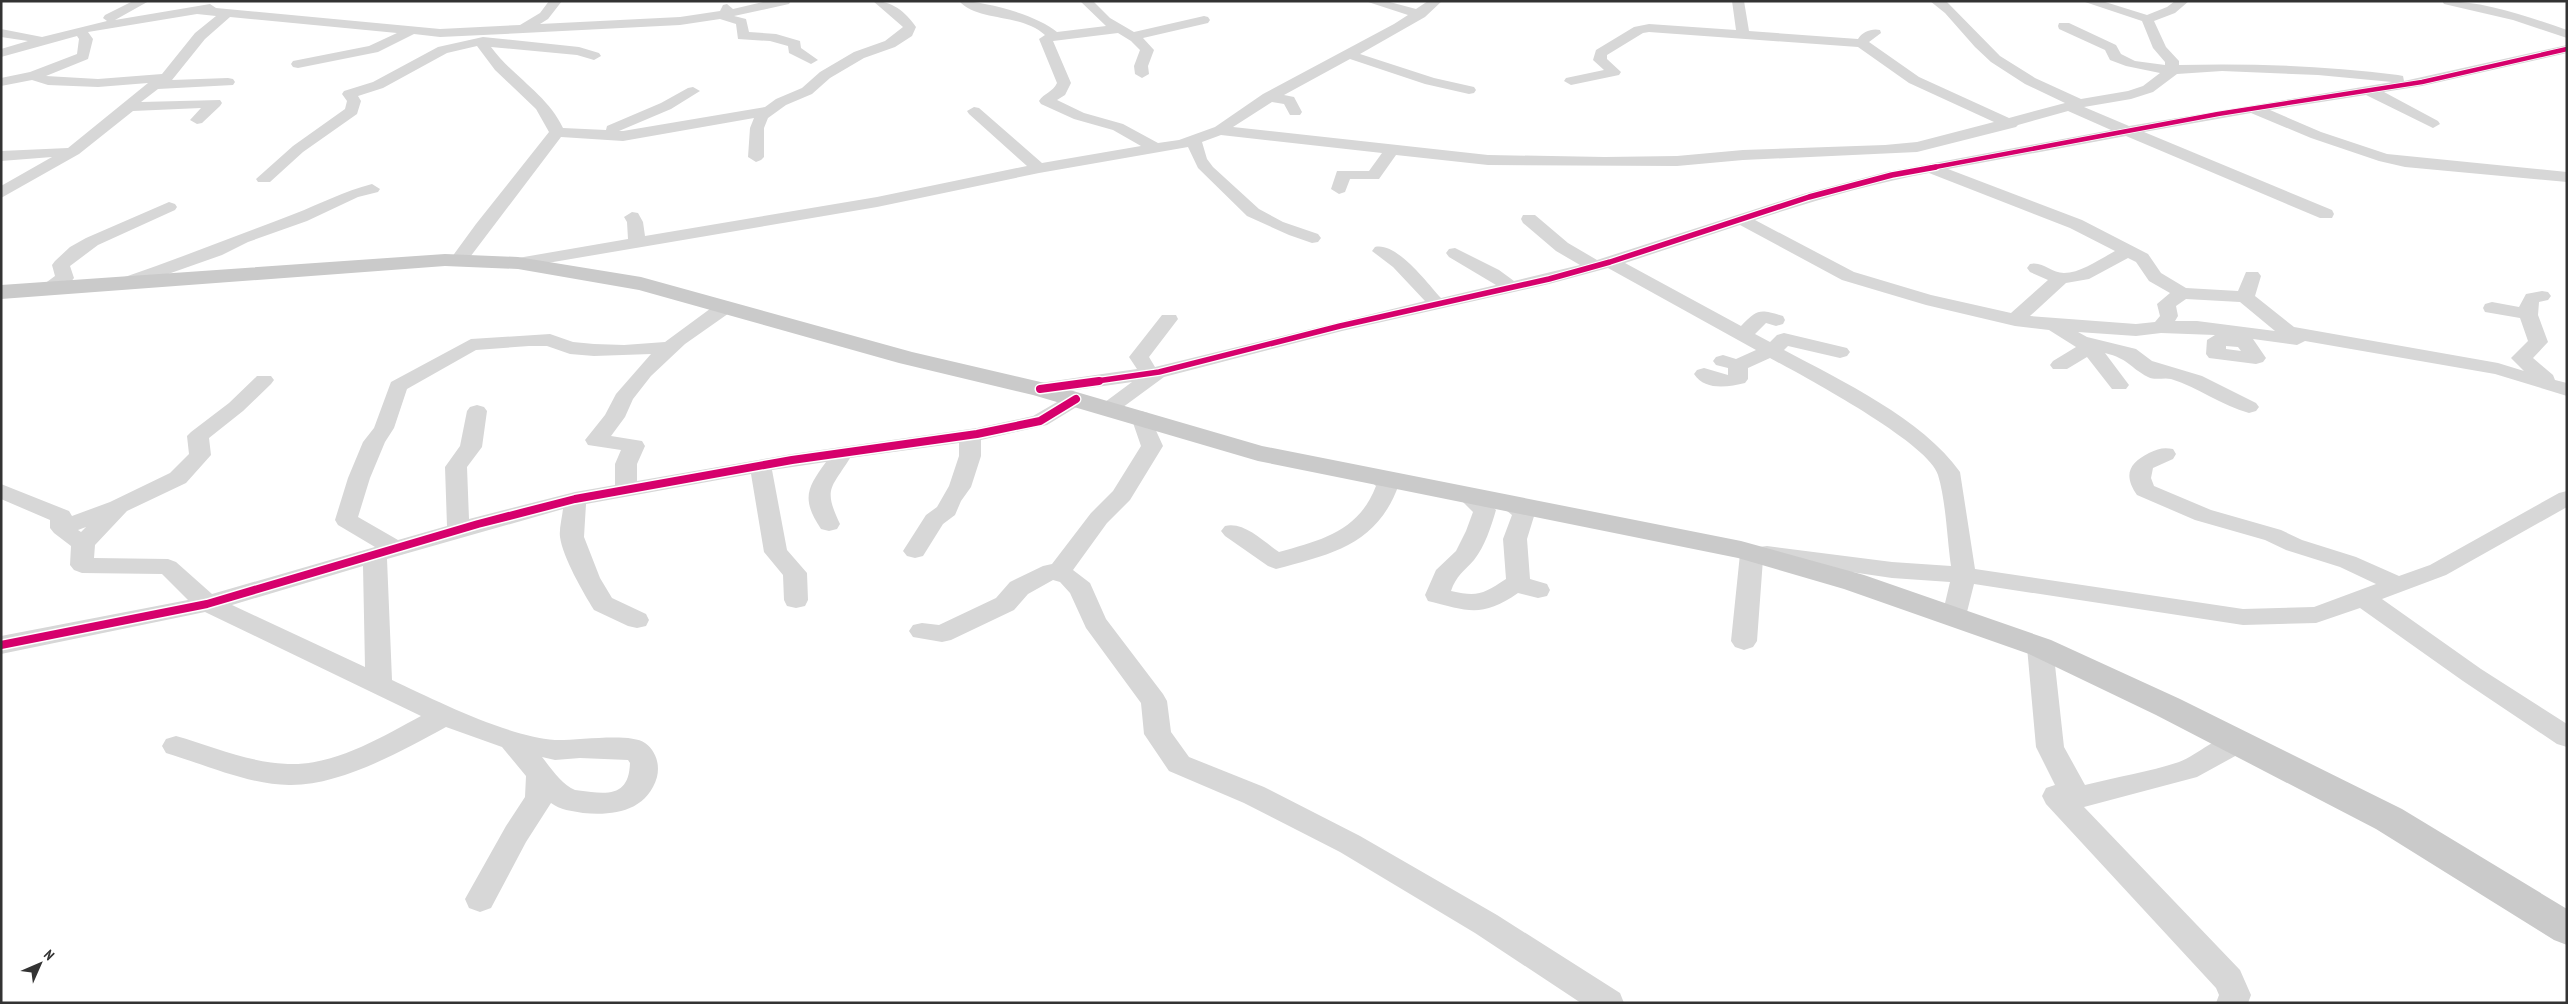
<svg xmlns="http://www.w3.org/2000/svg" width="2568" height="1004" font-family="'PT Sans Narrow',sans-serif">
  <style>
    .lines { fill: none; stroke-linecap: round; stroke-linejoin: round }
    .minor { fill: #d7d7d7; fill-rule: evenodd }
    .major { fill: #cacaca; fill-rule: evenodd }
    .cycleway-far2-casing { stroke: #fff; stroke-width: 6 }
    .cycleway-far1-casing { stroke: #fff; stroke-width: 8 }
    .cycleway-casing { stroke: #fff; stroke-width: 11 }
    .cycleway-far2 { stroke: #d6006c; stroke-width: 4.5 }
    .cycleway-far1 { stroke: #d6006c; stroke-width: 5.5 }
    .cycleway { stroke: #d6006c; stroke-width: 8 }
  </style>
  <rect width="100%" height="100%" fill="#fff"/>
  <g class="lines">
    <!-- minor -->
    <path class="minor" d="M133 1H149L115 20 210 4 216 8 440 29 520 25 540 13 549 1H562L548 19 540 24 680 17 720 11 723 5 727 4 733 9 767 1H791L789 4 734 16 746 19 749 32 776 34 800 41 801 48 818 60 811 64 789 53 788 46 770 41 738 39 736 24 720 19 680 25 523 33 440 37 414 34 378 52 298 68 293 67 291 64 293 61 369 46 397 33 230 17 205 39 172 80 228 78 233 79 235 82 233 85 158 89 141 102 220 100 222 103 220 106 202 123 197 124 190 120 201 108 133 111 79 154 1 198V186L52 157 1 161V151L68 148 148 83 98 87 48 85 32 80 1 86V78L30 72 77 54 79 39 77 36 1 57V49L28 41 1 37V29L42 37 107 21 103 18 105 15ZM197 14 216 16 195 33 162 74 98 79 46 76 88 59 93 39 88 32Z
      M873 1C892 1 905 11 916 27L912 36 895 47 864 58 830 78 812 94 786 105 768 118 764 128V157L761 160 756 162 748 157 750 128 754 118 623 141 561 137 464 265H452L449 261 476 224 549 132 536 109 495 70 477 46 447 53 383 88 358 96 361 101 357 114 303 152 270 182H258L256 179 293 146 345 109 347 101 342 94 344 91 373 82 438 47 483 37 579 47 599 53 601 56 594 60 577 55 491 47C512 76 547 94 563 128L606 130 607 126 661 103 688 88 693 87 700 91 671 109 619 131H623L765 107 776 99 802 88 820 72 854 52 885 41 903 27Z
      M959 1C985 1 1037 15 1057 32L1106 26 1080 1H1093L1110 18 1134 32 1204 16 1208 17 1210 20 1208 23 1143 38 1154 50 1148 66 1149 74 1142 78 1135 74 1134 66 1140 50 1131 41 1118 33 1053 41 1071 83 1065 95 1057 100 1084 113 1123 124 1158 143 1179 140 1215 127 1263 94 1394 24 1408 15 1365 1H1386L1416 9 1428 1H1442L1425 17 1360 54 1434 78 1474 87 1476 90 1474 93 1469 94 1425 84 1350 59 1284 95 1294 97 1302 112 1300 115H1290L1284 104 1272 102 1233 127 1488 155 1605 157 1677 156 1743 150 1885 145 1917 142 1994 122 1909 83 1858 47 1649 32 1643 33 1607 55V59L1621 72 1619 75 1571 85 1564 81 1566 78 1604 70 1593 60 1596 50 1634 27 1649 24 1736 30 1732 1H1744L1749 31 1858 39C1862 32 1872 28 1880 30L1881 33 1869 42 1919 77 2009 118 2065 103 2025 84 1991 62 1975 47 1945 13 1930 1 1947 2 2000 56 2035 78 2081 99 2128 91 2143 86 2160 73 2126 66 2110 60 2105 50 2059 29 2058 26 2059 23H2069L2116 45 2121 54 2135 61 2165 65V62L2153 48 2142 21 2082 1H2102L2147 15 2167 7 2175 1H2189L2175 13 2154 21 2166 47 2179 61V65C2252 63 2325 66 2398 75L2403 76 2404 81 2567 45V53L2422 86 2384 92 2438 121 2440 124 2433 128 2366 95 2270 110 2321 132 2387 154 2567 172V182L2405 167 2379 161 2311 138 2251 113 2144 132 2332 210 2334 214 2332 218H2320L2126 136 1948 169 2082 220 2148 254 2161 273 2186 288 2238 291 2246 272H2258L2261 276 2255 296 2294 327 2498 363 2524 371 2511 358 2528 341 2520 318 2485 312 2483 308 2485 304 2492 302 2519 307 2526 294 2542 291 2548 292 2551 296 2548 300 2539 302 2538 315 2548 342 2533 358 2553 375 2555 380 2567 383V396L2495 374 2305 341 2297 345 2253 339 2266 358 2263 362 2256 364 2209 358 2206 354 2207 340 2215 335 2161 333 2136 336 2078 332 2087 337 2136 349 2152 361 2202 376 2256 403 2259 407 2256 411 2249 413C2222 406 2198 387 2171 379 2163 377 2156 381 2148 377 2129 367 2129 359 2105 353L2129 385 2126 389H2112L2087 357 2067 369H2053L2050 365 2053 361 2076 347 2049 330 2015 326 1926 305 1842 280 1740 225 1625 263 1741 326C1758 309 1759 309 1783 316L1785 320 1783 324 1776 326 1766 323 1755 334 1770 342 1777 335 1784 333 1847 348 1850 352 1847 356 1840 358 1788 346 1784 350C1840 380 1923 419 1960 472L1975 569 2243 609 2314 607 2376 584 2340 567 2286 550 2265 540 2195 520 2137 495C2123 475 2129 463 2149 453 2158 449 2163 447 2173 449L2176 454 2173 459 2153 468 2151 478 2154 486 2211 510 2281 530 2302 540 2356 557 2399 576 2430 565 2559 493 2567 491V507L2446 575 2382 599 2481 669 2567 724V747L2557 744 2463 681 2360 608 2316 623 2243 625 1974 584 1966 616 1963 622 1954 624 1945 622 1942 616 1950 582 1892 578 1763 559 1757 641 1753 647 1744 650 1735 647 1731 641 1740 554 1744 549 1767 546 1892 562 1951 566C1947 539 1946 501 1938 475 1929 443 1803 376 1770 358L1748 368V379L1745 383C1728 387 1705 391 1694 374L1697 370 1704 368 1728 375V368L1716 365 1713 361 1716 357 1723 355 1736 359 1756 350 1608 268 1549 284 1342 331 1164 377 1115 413 1108 415 1101 413 1098 409 1101 405 1132 382 1040 395 1033 393 1030 389 1033 385 1040 383 1137 369 1129 357 1162 315H1176L1178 319 1149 357 1155 367 1425 301 1393 267 1372 251 1375 247C1397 242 1427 283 1441 298L1496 285 1449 257 1446 253 1449 249 1455 248 1499 270 1514 281 1580 265 1556 251 1523 223 1521 219 1523 215H1535L1568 243 1597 260 1803 194 1886 172 2111 130 2068 111 2018 125 2016 127 1917 152 1743 160 1677 166 1488 165 1396 155 1379 179H1350L1345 192 1339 194 1331 189 1337 171H1369L1382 153 1221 135 1202 142 1207 159 1213 167 1259 209 1283 222 1318 234 1321 238 1318 242 1312 243 1289 235 1247 216 1198 168 1188 147 1039 173 877 207 518 268 512 267 509 263 512 259 518 258 628 239 627 222 624 217 632 212 638 213 643 222 645 236 877 197 1027 166 969 114 967 111 974 107 979 108 1042 163 1141 146 1113 130 1074 119 1041 104 1039 101C1044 93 1053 92 1057 83L1039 39 1045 35C1021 13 978 22 959 1ZM2222 71 2318 75 2392 82 2129 126 2084 107 2131 99 2153 92 2177 74ZM1929 173 2070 228 2115 251C2100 259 2081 273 2064 273 2051 273 2043 261 2030 264L2027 268 2030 272 2048 280 2011 313 1931 295 1854 272 1755 220C1813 201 1870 184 1929 173ZM2128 258 2136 262 2149 281 2170 293 2157 304 2160 316 2155 322 2136 324 2030 316 2066 283 2089 279ZM2186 299 2240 302 2275 331 2197 321H2175L2178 316 2176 306ZM2226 346 2238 347 2241 351 2226 349Z
      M2442 1C2485 1 2526 16 2567 30V38L2513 20 2444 4Z
      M372 184 380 189 378 192 358 197 307 221 248 242 222 255 134 286H122L119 282 122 278C180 258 236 236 294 214 320 204 344 191 372 184Z
      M169 202 175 204 177 207 175 210 98 245 70 266 74 278C68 287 53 294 43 291L40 287 55 276 52 265 55 261 70 247 86 238Z
      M725 301 732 303 734 307 732 311 685 344 651 376 633 399 625 417 611 436 642 441 645 446 637 464V481L792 454 977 428 1033 416 1069 395H1083L1086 399 1083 403 1047 425 981 440V456L971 487 961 501 955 515 943 524 923 556 915 558 907 556 903 551 926 515 937 507 949 486 959 456V443L850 458C831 489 823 488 840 524L837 529 829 531 821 529C801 499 807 488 826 462L772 470 787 550 807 573 808 600 805 606 796 608 787 606 784 600 783 575 764 552 751 474 586 504 584 537 600 578 612 598 646 614 649 620 646 626 637 628 628 626 594 610C583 592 563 558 560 537 559 529 562 518 563 509L387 559 392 680C437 701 506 736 555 740 575 741 630 732 645 743 656 751 660 764 657 777 647 811 614 816 583 813 572 811 560 810 551 803L526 842 491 908 480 912 469 908 465 899 506 826 525 797 526 776 502 747 446 727C402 751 340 786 289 785 250 785 203 764 166 753L162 746 166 739 176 736C212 746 250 763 288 764 334 766 382 737 421 716L205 612 1 654V636L188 600 162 574 82 573 74 570 70 565 71 546 54 533 50 528V520L1 499V484L69 511 72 516 110 502 170 473 189 454 187 436 191 432 229 403 257 376H271L274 380 271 384 243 411 209 438 211 455 186 483 127 511 95 545 94 558 168 559 176 562 212 594 375 547 338 525 335 520 348 478 363 442 374 428 391 382 471 339 550 334 573 342 594 344 624 345 665 342 718 303ZM529 346H547L570 354 594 356 651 354 616 394 605 415 585 440 588 445 621 450 615 464V485L575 492 469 519 467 467 482 447 487 411 484 407 477 405 470 407 467 411 460 446 445 467 447 526 398 540 358 517 370 478 385 442 394 428 407 389 476 350ZM86 527 81 532 78 530ZM363 566 365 667 232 605ZM542 757 555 760 580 758 628 760 630 763C629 790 616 795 591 792 586 791 580 791 575 790 562 785 550 767 542 757Z
      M1141 411 1148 413 1163 446 1130 500 1107 523 1073 570 1090 583 1106 619 1163 694 1167 701 1171 732 1189 757 1264 787 1360 836 1497 915 1620 993 1624 1003H1581L1475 933 1340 852 1244 803 1169 771 1144 734 1141 703 1086 628 1070 593 1060 582 1053 580 1028 594 1014 610 951 640 942 642 913 637 909 631 913 625 922 623 939 625 996 598 1010 582 1043 566 1052 564 1091 513 1113 491 1141 446 1131 417 1134 413Z
      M1377 470 1385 472 1399 484C1378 544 1333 554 1276 569L1268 566 1225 536 1221 531 1225 526C1244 521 1264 542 1279 552 1322 540 1359 531 1376 486L1366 477 1369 472Z
      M1467 488 1475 490 1496 510C1491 527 1485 546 1474 560 1464 571 1456 576 1451 591 1478 597 1483 594 1506 579L1503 539 1512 515 1501 506 1504 501C1516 498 1528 503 1535 513L1527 539 1530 579 1547 584 1550 590 1547 596 1538 598 1518 593C1482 618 1468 611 1428 601L1425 595 1436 570 1456 551 1466 531 1473 512 1456 495 1459 490Z
      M2040 638 2049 641 2053 647 2064 747 2085 785C2116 777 2149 772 2179 762 2201 754 2223 728 2248 735L2252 742 2248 749 2197 777 2084 807 2240 970 2251 995 2248 1003H2216L2219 995 2216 988 2046 804 2042 796 2046 788 2055 785 2036 747 2027 647 2031 641Z"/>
    <!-- major -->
    <path class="major" d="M445 254 518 257 641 277 912 352 1049 384 1262 446 1741 541 1864 575 2051 640 2180 699 2402 809 2567 909V945L2554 940 2376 829 2156 715 2029 654 1844 589 1738 558 1258 461 1033 395 899 363 639 290 518 269 445 266 1 299V285Z"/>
    <defs>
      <path id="cycleway-far2" d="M1930 168 2218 114 2422 82 2567 49"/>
      <path id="cycleway-far1" d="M1090 382 1159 372 1340 326 1549 279 1610 262 1809 197 1892 175 1936 167"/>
      <path id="cycleway" d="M1040 389 1099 381
        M1 645 207 604 478 524 575 499 792 460 977 434 1040 421 1076 399"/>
    </defs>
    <!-- cycleway-far2 casing -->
    <use href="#cycleway-far2" class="cycleway-far2-casing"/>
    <!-- cycleway-far1 casing -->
    <use href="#cycleway-far1" class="cycleway-far1-casing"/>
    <!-- cycleway casing -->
    <use href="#cycleway" class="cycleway-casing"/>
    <!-- cycleway-far2 -->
    <use href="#cycleway-far2" class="cycleway-far2"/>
    <!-- cycleway-far1 -->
    <use href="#cycleway-far1" class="cycleway-far1"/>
    <!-- cycleway -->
    <use href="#cycleway" class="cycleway"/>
  </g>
  <!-- border -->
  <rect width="2568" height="1004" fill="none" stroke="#333333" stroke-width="5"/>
  <!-- north arrow -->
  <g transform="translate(40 964) rotate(45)" stroke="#ffffff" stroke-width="4" paint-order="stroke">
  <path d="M0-4L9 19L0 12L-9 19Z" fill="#333333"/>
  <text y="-8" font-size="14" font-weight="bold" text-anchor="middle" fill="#333333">N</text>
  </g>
</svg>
